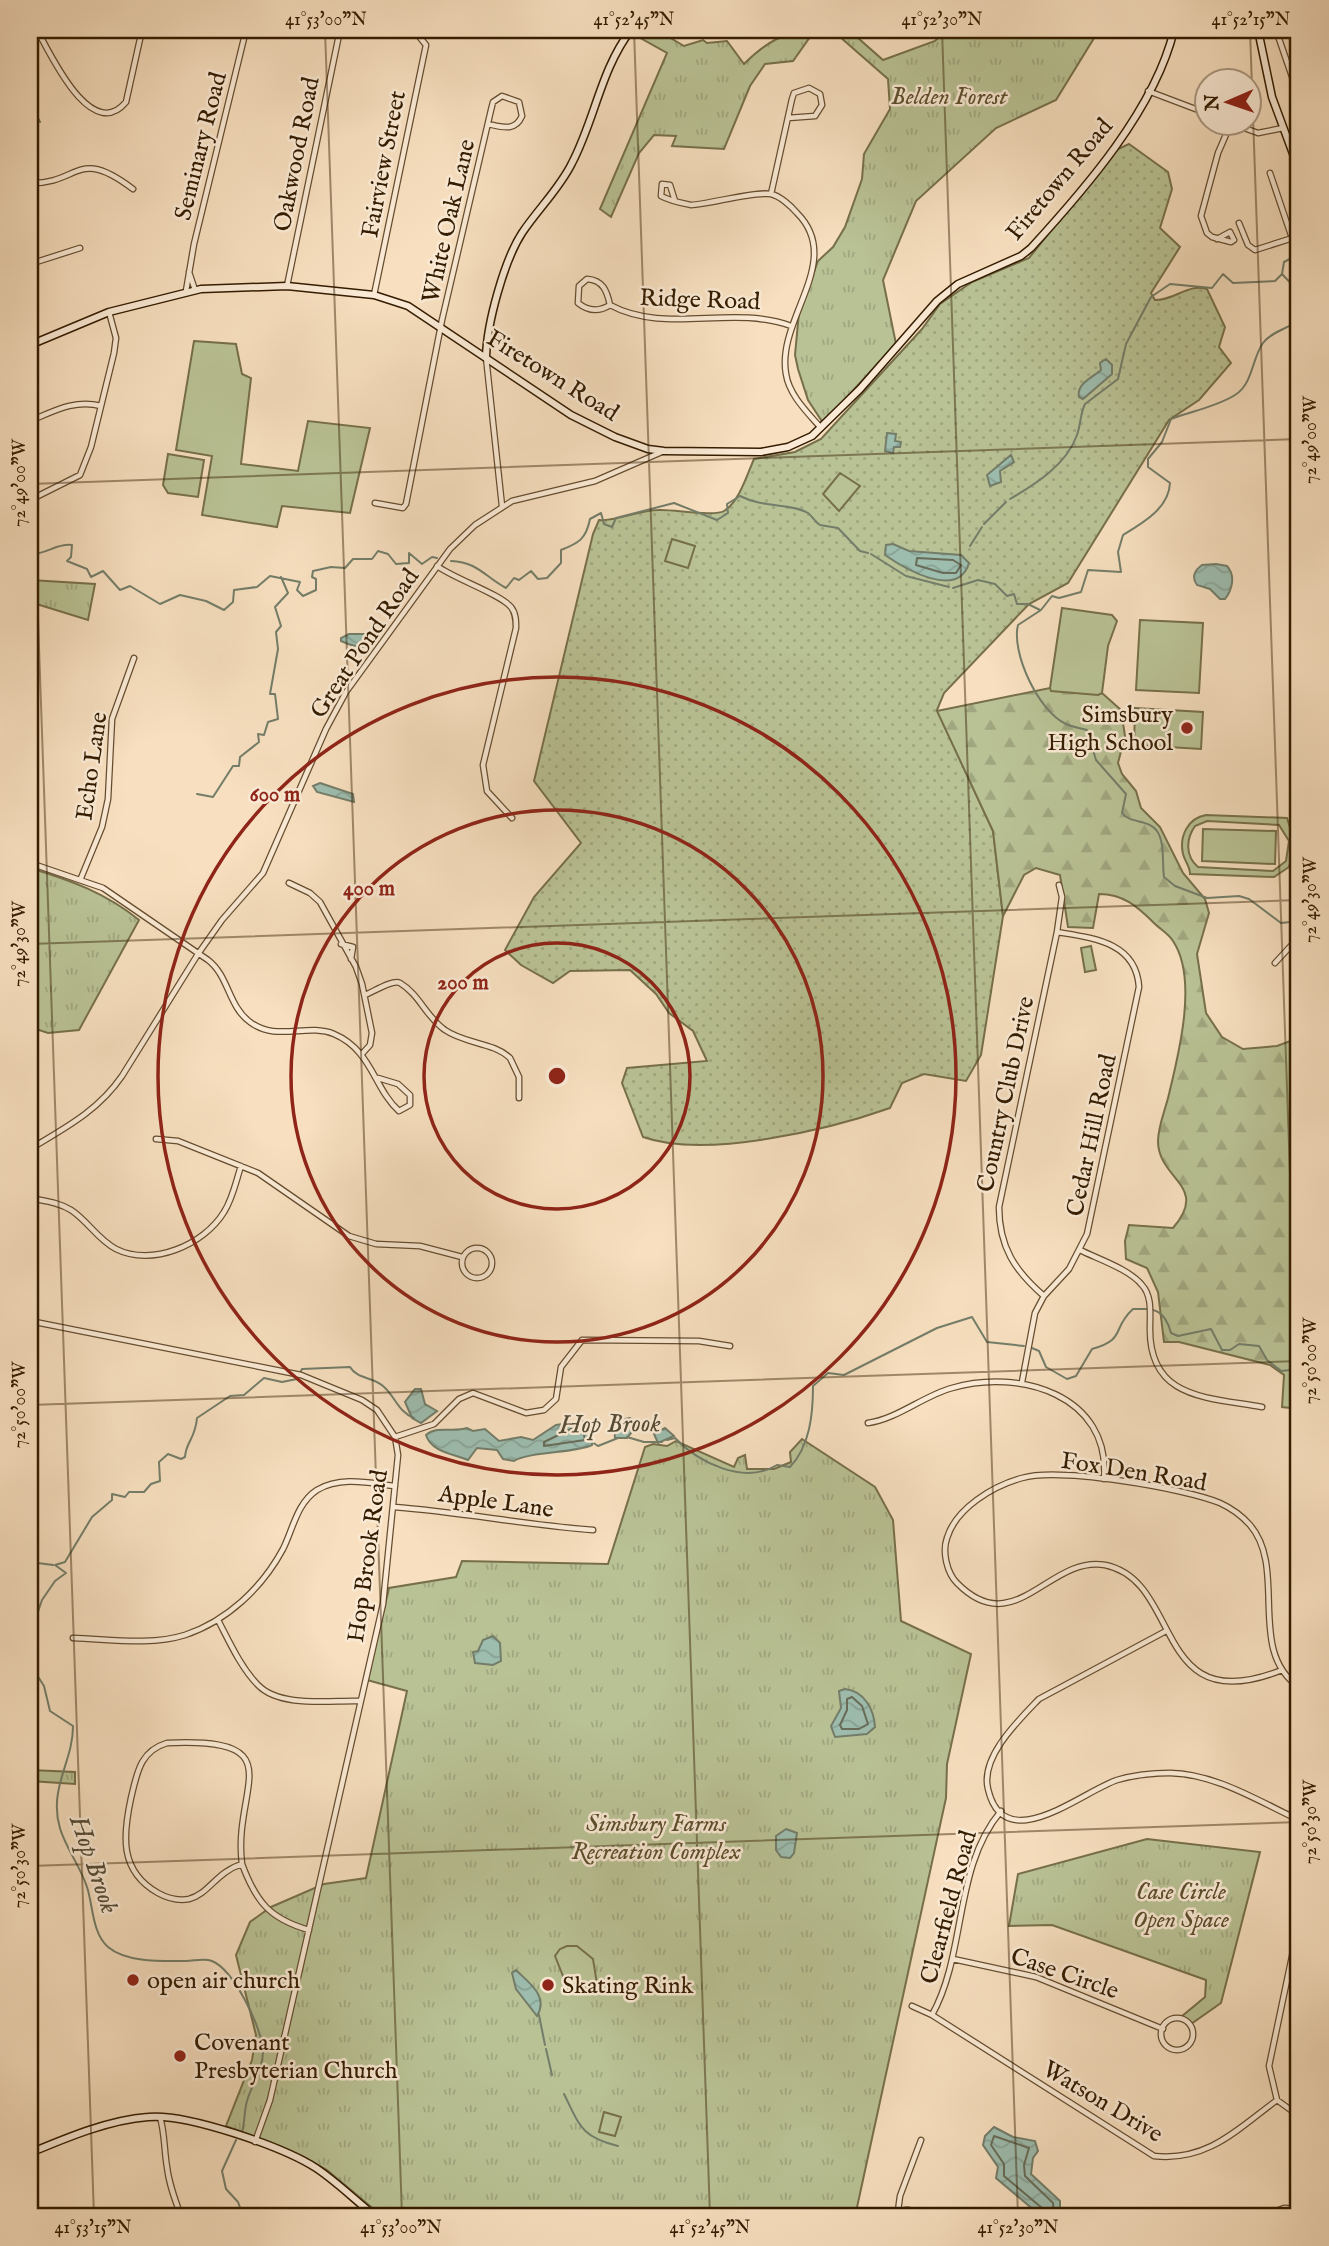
<svg xmlns="http://www.w3.org/2000/svg" width="1329" height="2246" font-family="'IM FELL English',serif">
  <style>
    .grass { fill: url(#grass-dots); stroke: #766f4a; stroke-width: 2 }
    .forest { fill: url(#forest-firs); stroke: #766f4a; stroke-width: 2 }
    .park { fill: url(#park-tufts); stroke: #766f4a; stroke-width: 2 }
    .garden { fill: #b9c295; stroke: #766f4a; stroke-width: 2; fill-rule: evenodd }
    .water { fill: url(#water-waves); stroke: #737d69; stroke-width: 2 }
    .lines { fill: none; stroke-linecap: round; stroke-linejoin: round }
    .shore { stroke: #686c58; stroke-width: 2 }
    .stream { stroke: #737d69; stroke-width: 2 }
    .street-casing { stroke: #654d30; stroke-width: 7 }
    .secondary-casing { stroke: #341c00; stroke-width: 9 }
    .street { stroke: #faead5; stroke-width: 4.5 }
    .secondary { stroke: #faead5; stroke-width: 6 }
    .ticks { fill: none; stroke: #341c00; stroke-width: 2; stroke-opacity: 0.45 }
    .ring { fill: none; stroke: #8f2418; stroke-width: 3.5 }
    .poi-dot { fill: #8f2418; stroke: #faead5; stroke-width: 2.5 }
    .labels { text-anchor: middle; stroke-width: 5; stroke-linejoin: round; paint-order: stroke }
    .park-label { font-size: 24px; font-style: italic; fill: #5c4e2d; stroke: #faead5 }
    .street-label { font-size: 24px; fill: #341c00; stroke: #faead5 }
    .poi-label { font-size: 24px; fill: #341c00; stroke: #faead5; text-anchor: start }
    .water-label { font-size: 26px; font-style: italic; fill: #544c35; stroke: #faead5 }
    .centre { fill: #8f2418; stroke: #faead5; stroke-width: 3.5 }
    .ring-label { font-size: 21px; text-anchor: middle; font-weight: bold; fill: #8f2418; stroke: #faead5; stroke-width: 5; stroke-linejoin: round; paint-order: stroke }
    .neatline { fill: none; stroke: #341c00; stroke-width: 2.5 }
    .ticks-label { font-size: 18px; text-anchor: middle; fill: #341c00 }
  </style>
  <defs>
    <pattern id="grass-dots" width="8" height="8" patternUnits="userSpaceOnUse" patternTransform="scale(1.75)"><rect width="8" height="8" fill="#b9c295"/><path d="M2 2h.1M6 6h.1" fill="none" stroke="#a0a67f" stroke-width="1.8" stroke-linecap="round"/></pattern>
    <pattern id="forest-firs" width="22" height="20" patternUnits="userSpaceOnUse" patternTransform="scale(1.75)"><rect width="22" height="20" fill="#b9c295"/><path d="M5 1l3.5 6h-7zM16 11l3.5 6h-7z" fill="#a0a67f"/></pattern>
    <pattern id="park-tufts" width="24" height="20" patternUnits="userSpaceOnUse" patternTransform="scale(1.75)"><rect width="24" height="20" fill="#b9c295"/><path d="M3 7l-1-3M5 7V3M7 7l1-3M15 17l-1-3M17 17v-4M19 17l1-3" fill="none" stroke="#a0a67f"/></pattern>
    <pattern id="water-waves" width="16" height="10" patternUnits="userSpaceOnUse" patternTransform="scale(1.75)"><rect width="16" height="10" fill="#9dbdaf"/><path d="M0 5q4-4 8 0t8 0" fill="none" stroke="#88a295"/></pattern>
  </defs>
  <rect width="100%" height="100%" fill="#f7dfbf"/>
  <filter id="stains"><feTurbulence type="fractalNoise" baseFrequency=".00286" numOctaves="4"/><feColorMatrix values="0 0 0 0 .2 0 0 0 0 .09 0 0 0 0 .02 0 0 0 .5 -.17"/></filter>
  <radialGradient id="worn" r=".72"><stop offset=".6" stop-color="#630" stop-opacity="0"/><stop offset="1" stop-color="#630" stop-opacity=".3"/></radialGradient>
  <!-- grass -->
  <path class="grass" d="M1129 144 1168 172 1172 189 1160 228 1180 247 1151 293 1155 300C1174 301 1188 283 1207 289L1225 327 1219 347 1231 363 1199 400 1169 420 1068 583 1029 604 944 693 937 710 993 831 1003 916 981 1055 966 1081 924 1074 902 1083 890 1108C828 1130 705 1159 643 1137L622 1083 627 1068 707 1061 693 1031 669 1013 656 994 630 970 570 971 553 983 521 965 505 950 534 897 581 843 534 781 593 534 599 520C613 522 640 510 658 510 673 509 714 517 724 511 739 502 747 475 754 459L795 452 821 439 922 329 940 304 972 282 1029 258 1116 150Z"/>
  <!-- forest -->
  <path class="forest" d="M1050 688 1091 694 1102 693 1121 710 1125 736 1118 763 1122 774 1136 791 1141 808 1160 827 1183 873 1205 899 1209 913 1197 954 1206 1013 1222 1037 1243 1049 1277 1046 1296 1039 1299 1033V1409L1282 1407 1284 1375 1270 1365 1179 1342H1164L1158 1292 1147 1268 1126 1259 1125 1241 1129 1225 1173 1228C1210 1185 1158 1180 1158 1141 1158 1126 1166 1108 1169 1094 1179 1053 1198 978 1173 941 1169 934 1160 929 1154 923 1137 906 1123 894 1099 894L1093 928 1068 927 1060 875 1036 868 1024 875 1003 916 993 831 937 711Z"/>
  <!-- park -->
  <path class="park" d="M626 30H657L684 46 703 40 707 43 727 41 744 64C764 44 785 30 815 30L793 61 765 64 750 86 724 149 672 146 676 136 654 135 639 153 611 217 600 209 667 53Z
    M832 30H849L883 60 935 41 947 30H1099L1056 100 996 128 916 201 883 280 896 344 823 423 808 400 798 369 795 355 799 312 818 261 833 247 845 227 862 179 864 154 890 109 888 79Z
    M672 539 695 546 688 568 665 561Z
    M30 580 95 584 88 620 30 602Z
    M30 868C70 880 106 893 139 920L79 1030 48 1033 30 1027Z
    M802 1439 875 1487 893 1520 901 1621 971 1654 947 1764 946 1798 856 2212 851 2216H382L327 2170 302 2156 226 2126 252 2060 256 2035 236 1955 250 1922 271 1907 324 1884 366 1878 407 1691 367 1680 389 1588 456 1577 462 1561 608 1564 645 1447 653 1444 667 1446 676 1441 734 1467 738 1458 745 1455 747 1469H774L791 1462 790 1452Z
    M30 1770 75 1772V1784L30 1781Z
    M1147 1839 1260 1852 1221 2003 1191 2024 1181 2017 1205 1997 1206 1980 1052 1925 1009 1926 1018 1874Z"/>
  <!-- garden -->
  <path class="garden" d="M194 341 236 344 242 374 251 378 241 464 298 471 308 421 370 428 350 513 282 506 277 527 202 515 212 456 176 450Z
    M168 454 204 460 198 497 168 493 163 485Z
    M840 473 860 486 839 511 823 494Z
    M1062 608 1112 615 1117 621 1108 646 1102 693 1098 695 1051 691 1050 688Z
    M1140 620 1203 623 1199 693 1136 690Z
    M1135 708 1203 712 1201 749 1134 745Z
    M1206 815 1287 818 1295 843 1289 867 1274 877 1190 874C1190 866 1185 862 1183 854 1179 836 1188 818 1206 815ZM1207 821 1279 825 1289 841 1286 861 1273 871 1198 867C1185 856 1186 839 1195 826Z
    M1203 829 1276 831 1275 864 1202 861Z
    M1091 946 1096 970 1085 972 1081 948Z
    M567 1946H577L593 1959 598 1990 583 1988 581 1992 576 1989 574 1994 569 1991 555 1956 560 1949Z
    M604 2112 621 2117 615 2136 599 2132Z"/>
  <!-- water -->
  <path class="water" d="M1106 359 1112 365V374L1083 399 1079 397C1076 384 1093 377 1101 370L1100 363Z
    M887 433 896 434 895 441 901 442 900 447H894L893 453 885 451Z
    M1011 455 1014 462 1000 471 1001 482 990 486 987 475Z
    M893 544 909 551 961 555 969 563C958 600 905 569 885 555L886 545Z
    M1216 564 1227 566C1236 576 1232 590 1225 599H1220L1210 589 1197 585C1191 577 1195 570 1202 565Z
    M349 634H376L379 637C367 651 357 648 341 641V638Z
    M320 783 353 794 354 802 317 792 313 786Z
    M415 1389H421L425 1404 437 1411 421 1423 412 1418 405 1402Z
    M630 1418 636 1422V1427L627 1438H615L614 1421Z
    M583 1421 591 1426 592 1445C576 1453 526 1452 514 1461L503 1459 497 1450 477 1448 468 1460C454 1454 431 1452 426 1435 438 1425 452 1433 467 1428L473 1431 485 1429 499 1441 521 1437 533 1440 556 1425Z
    M665 1428 674 1436 658 1443 654 1434Z
    M493 1636 500 1643 501 1661 493 1665 475 1663 473 1652 478 1651 483 1640Z
    M845 1689C864 1691 874 1709 875 1727L867 1734 835 1737 831 1726 841 1708 839 1691Z
    M786 1829 797 1833 794 1853 790 1858 781 1857 776 1850V1836Z
    M516 1970C529 1983 549 1996 537 2016L516 1989 512 1973Z
    M994 2127 1013 2137 1035 2141 1038 2151 1033 2158 1031 2174 1060 2201V2216H1041L996 2178 998 2167 983 2145 985 2136Z"/>
  <g class="lines">
    <!-- shore -->
    <path class="shore" d="M917 558 953 560 961 565 956 573H943L916 565Z
      M571 1429 583 1430 585 1440 544 1446V1442Z
      M852 1697 862 1706 868 1724 859 1729H842L840 1725 847 1710V1699Z
      M1045 2216 1042 2208 1004 2176V2164L991 2145 994 2136 1029 2148 1024 2165 1025 2176 1053 2203 1054 2216"/>
    <!-- stream -->
    <path class="stream" d="M30 103 40 122
      M1299 254 1284 262 1282 274 1299 292
      M1299 320C1288 329 1272 331 1263 343 1252 358 1253 384 1235 395 1216 407 1192 411 1171 419L1162 442 1148 459V467L1170 483C1169 508 1143 523 1123 535L1118 552 1121 572 1088 570 1081 592 1059 598 1052 596 1041 610 1018 625C1011 652 1038 711 1066 724 1072 727 1080 728 1087 730L1096 760 1126 794 1122 813C1130 824 1149 819 1157 831 1165 842 1162 864 1164 877L1175 886 1207 898 1239 896 1249 899 1281 923 1299 921
      M1010 499C1036 484 1067 464 1077 435 1081 424 1080 414 1085 404L1118 379 1126 344 1151 297 1170 284 1212 288 1223 274 1233 283 1275 281 1282 274
      M984 524 1006 502
      M970 546 982 527
      M30 554C46 555 56 543 72 545L71 557 67 561 87 569 91 577 103 571 120 590 130 586 160 604 180 595 206 601 224 610 233 602 234 590 257 587 270 576 300 582 297 590 303 596 316 590V579L312 577 313 571 331 567 345 568 353 559H372L378 551 388 554 396 564 409 563V553L422 564 432 557 437 558
      M871 554 906 576 949 587
      M451 561C478 562 485 577 506 588L514 578 519 580 531 571 538 579 547 578 561 563V550C579 543 586 539 590 519L601 513 604 524 612 527 616 518 674 503 717 520 728 513 727 504 740 496C763 508 791 503 808 513 812 516 815 522 820 525L838 528 860 551 868 553
      M953 588 978 580 995 584 1007 596 1014 594 1017 604H1028L1040 610
      M197 794 213 797 233 766H239L240 757 259 742 258 734 264 735 268 722 278 719 275 694H270L278 649 276 632 281 626 275 607 288 593 281 577
      M1153 1310C1163 1312 1169 1324 1171 1333L1178 1336 1211 1329 1222 1350H1230L1239 1344 1259 1346 1267 1360 1281 1371 1299 1369
      M1032 1348 1039 1351 1046 1367 1067 1379 1076 1376 1092 1349C1127 1339 1111 1329 1133 1309H1147
      M627 1437 644 1442H662
      M667 1440 675 1438C699 1463 744 1485 777 1465L790 1467C810 1446 813 1414 813 1386L828 1373 844 1375 937 1328 972 1317 987 1342 1024 1346
      M592 1442 598 1446 618 1438
      M30 1562 53 1565
      M539 2015 545 2045
      M546 2049 552 2075
      M564 2094C580 2126 581 2137 618 2146
      M242 2132C245 2122 244 2111 247 2101 252 2083 263 2071 263 2051 262 2028 234 1970 212 1961 204 1958 194 1961 186 1961 163 1961 127 1963 108 1947 92 1933 93 1905 87 1887 76 1854 51 1834 58 1793 62 1769 73 1751 73 1726L50 1711 44 1686 37 1675 31 1632 42 1600 55 1581 66 1573 55 1565 65 1562 92 1517 112 1500V1494L125 1497 129 1492H144L151 1484 160 1481 159 1462 168 1454 181 1459 185 1457C186 1441 195 1440 197 1418L230 1396 244 1395 264 1378 282 1382 297 1379 302 1369 350 1367C357 1379 373 1377 383 1386 395 1396 398 1412 414 1418
      M236 2140 222 2171 226 2189 238 2202 243 2216"/>
    <defs>
      <path id="street" d="M37 30C50 53 91 144 126 102L142 30
        M1276 30 1298 94 1296 111 1299 125
        M1148 91 1206 113
        M1230 123 1258 133 1283 128
        M1270 173 1292 238
        M30 183C81 184 76 146 133 189
        M771 194 792 99 794 93 809 88 820 94 822 105 815 116 788 118
        M675 201 670 185 662 184 661 196C670 201 681 203 691 205 710 204 755 191 771 194 780 196 791 206 797 213 845 261 776 319 786 374 789 395 808 413 821 428
        M1239 223 1248 245 1255 250 1299 236
        M1217 239 1230 232 1234 240 1231 242 1212 237 1207 233 1201 216 1218 153 1231 123
        M30 264 80 248
        M189 272 195 290
        M287 286 340 30
        M186 291 194 244 246 30
        M374 295 426 45 418 35 390 30
        M610 305C599 312 588 311 578 303L579 286 587 279C603 280 607 291 610 305 666 335 731 304 791 326
        M486 357 502 506
        M30 421C54 411 75 399 101 406
        M30 500 80 475 91 447 114 353 116 338 109 312
        M375 503 403 508 406 504 442 320 491 110 493 102 502 96 519 102 522 116C515 132 502 127 488 124
        M437 566C455 579 500 594 511 607 516 613 516 621 516 628L483 765 487 791 512 818
        M30 671V681
        M30 863 103 888 208 960C229 976 228 1006 250 1022 276 1042 307 1023 334 1034 372 1050 374 1089 399 1111L410 1105V1095L398 1084 378 1078
        M81 878 102 827 108 799 112 719 134 658
        M289 883 310 893 320 902 356 967 362 984 372 1033 370 1045 361 1055
        M341 944 353 947 351 959
        M1275 963 1299 937
        M365 995C373 992 393 979 400 983 419 994 427 1018 445 1030 465 1044 493 1042 510 1058L519 1077V1098
        M156 1139 178 1141 258 1173 349 1236 376 1244 420 1246 462 1257
        M30 1149C65 1128 98 1111 122 1076L198 954 222 920 263 873 326 729 346 692 450 549 475 525 512 501 595 481 664 451
        M30 1198C44 1201 58 1202 71 1210 88 1221 97 1239 116 1249 152 1267 204 1245 224 1212 233 1198 236 1181 241 1166
        M462 1263a15 15 0 1 1 30 0a15 15 0 1 1-30 0Z
        M1080 1250C1098 1259 1129 1269 1142 1285 1152 1296 1150 1312 1150 1326 1148 1399 1206 1397 1262 1407
        M1044 1296C1015 1271 999 1247 999 1207L1057 932 1062 897 1059 885
        M30 1321 301 1375 362 1400 377 1410 395 1437 398 1455 383 1604 270 2100 255 2142
        M1022 1382 1035 1313 1044 1296 1069 1269 1087 1234 1139 987C1136 942 1093 938 1057 932
        M868 1423C897 1419 923 1396 952 1388 1019 1368 1111 1395 1104 1479
        M395 1437 434 1424 459 1399 473 1393 526 1413 544 1410 556 1399 561 1367 582 1340 699 1341 730 1346
        M394 1507C461 1512 526 1525 593 1530
        M218 1620C229 1641 241 1668 258 1685 280 1708 331 1700 359 1701
        M1166 1631 1039 1699C1019 1720 980 1757 988 1789 1004 1859 1083 1791 1117 1780 1134 1775 1153 1773 1170 1773 1216 1774 1258 1801 1299 1820
        M73 1638C109 1639 150 1646 185 1635 227 1621 262 1588 283 1549 293 1529 297 1503 317 1490 341 1476 369 1483 395 1486
        M1282 1670C1151 1722 1184 1581 1105 1565 1049 1555 1015 1642 957 1583 947 1573 942 1552 947 1538 956 1508 993 1486 1022 1478 1059 1467 1184 1488 1220 1503 1231 1508 1242 1516 1250 1525 1288 1569 1246 1651 1299 1687
        M167 1743C296 1737 232 1787 242 1864 216 1872 209 1894 189 1899 178 1901 167 1898 158 1893 119 1871 123 1835 131 1798 137 1773 140 1751 167 1743Z
        M242 1864C256 1902 270 1919 309 1930
        M1299 1923 1269 2066 1277 2100 1299 2116
        M953 1959 1036 1977 1163 2029
        M912 2006 932 2015 1154 2156C1207 2162 1238 2129 1277 2100
        M932 2015C967 1952 953 1868 1001 1811
        M1161 2034a16 16 0 1 1 32 0a16 16 0 1 1-32 0Z
        M160 2117C165 2134 164 2150 167 2167 169 2184 175 2200 181 2216
        M898 2211 900 2196 921 2140
        M1264 2216 1284 2208 1299 2209"/>
      <path id="secondary" d="M1258 30 1272 97 1299 170
        M30 345 109 312 201 289 287 286 374 295 408 306 571 415 615 437 648 449 664 451 761 452 788 447 812 436 860 389 937 301 958 284 1021 256 1031 248C1085 189 1155 109 1174 30
        M486 357C487 323 504 261 522 233 538 209 560 188 572 163 595 119 601 69 631 30
        M30 2153C66 2138 108 2120 148 2117 187 2113 283 2147 316 2168 337 2182 356 2201 375 2216
        M870 2216 907 2211 948 2216"/>
    </defs>
    <!-- street casing -->
    <use href="#street" class="street-casing"/>
    <!-- secondary casing -->
    <use href="#secondary" class="secondary-casing"/>
    <!-- street -->
    <use href="#street" class="street"/>
    <!-- secondary -->
    <use href="#secondary" class="secondary"/>
  </g>
  <!-- ticks -->
  <path class="ticks" d="M325 30 402 2216M634 30 710 2216M942 30 1018 2216M1250 30 1299 1431M30 390 94 2216M30 484 1299 439M30 944 1299 900M30 1405 1299 1361M30 1866 1299 1822"/>
  <!-- distance rings -->
  <g class="ring">
    <circle cx="557" cy="1076" r="133"/>
    <circle cx="557" cy="1076" r="266"/>
    <circle cx="557" cy="1076" r="399"/>
  </g>
  <!-- markers -->
  <g class="poi-dot">
    <circle cx="1187" cy="728" r="7"/>
    <circle cx="133" cy="1980" r="7"/>
    <circle cx="548" cy="1985" r="7"/>
    <circle cx="180" cy="2056" r="7"/>
  </g>
  <g class="labels">
    <!-- park labels -->
    <g class="park-label">
      <text x="949" y="104">Belden Forest</text>
      <text x="656" y="1831">Simsbury Farms<tspan x="656" dy="28">Recreation Complex</tspan></text>
      <text x="1181" y="1899">Case Circle<tspan x="1181" dy="28">Open Space</tspan></text>
    </g>
    <!-- street labels -->
    <g class="street-label">
      <text transform="translate(200 146) rotate(-76)" y="8">Seminary Road</text>
      <text transform="translate(296 154) rotate(-79)" y="8">Oakwood Road</text>
      <text transform="translate(383 164) rotate(-79)" y="8">Fairview Street</text>
      <text transform="translate(1059 179) rotate(-50)" y="8">Firetown Road</text>
      <text transform="translate(448 221) rotate(-77)" y="8">White Oak Lane</text>
      <text transform="translate(700 299) rotate(2)" y="8">Ridge Road</text>
      <text transform="translate(553 375) rotate(32)" y="8">Firetown Road</text>
      <text transform="translate(364 643) rotate(-56)" y="8">Great Pond Road</text>
      <text transform="translate(91 766) rotate(-82)" y="8">Echo Lane</text>
      <text transform="translate(1005 1094) rotate(-78)" y="8">Country Club Drive</text>
      <text transform="translate(1091 1135) rotate(-78)" y="8">Cedar Hill Road</text>
      <text transform="translate(1134 1471) rotate(9)" y="8">Fox Den Road</text>
      <text transform="translate(496 1501) rotate(8)" y="8">Apple Lane</text>
      <text transform="translate(367 1556) rotate(-82)" y="8">Hop Brook Road</text>
      <text transform="translate(948 1907) rotate(-75)" y="8">Clearfield Road</text>
      <text transform="translate(1065 1973) rotate(19)" y="8">Case Circle</text>
      <text transform="translate(1103 2101) rotate(31)" y="8">Watson Drive</text>
    </g>
    <!-- poi labels -->
    <g class="poi-label">
      <text x="1173" y="722" text-anchor="end">Simsbury<tspan x="1173" dy="28">High School</tspan></text>
      <text x="147" y="1988">open air church</text>
      <text x="562" y="1993">Skating Rink</text>
      <text x="194" y="2050">Covenant<tspan x="194" dy="28">Presbyterian Church</tspan></text>
    </g>
    <!-- water labels -->
    <g class="water-label">
      <text transform="translate(610 1423) rotate(-1)" y="9">Hop Brook</text>
      <text transform="translate(95 1864) rotate(71)" y="9">Hop Brook</text>
    </g>
  </g>
  <circle cx="557" cy="1076" r="10" class="centre"/>
  <g class="ring-label">
    <text x="275" y="801">600 m</text>
    <text x="369" y="895">400 m</text>
    <text x="463" y="989">200 m</text>
  </g>
  <!-- margin -->
  <rect width="1329" height="2246" fill="none" stroke="#f7dfbf" stroke-width="77"/>
  <!-- north arrow -->
  <g transform="translate(1228 102) rotate(268)"><circle r="33" fill="#faead5" stroke="#ab9880" stroke-width="2"/>
  <path d="M0-5L12 26L0 18L-12 26Z" fill="#8f2418"/>
  <text y="-10" font-size="19" font-weight="bold" text-anchor="middle" fill="#341c00">N</text>
  </g>
  <rect x="38" y="38" width="1252" height="2170" class="neatline"/>
  <g class="ticks-label">
    <text x="326" y="25">41°53'00"N</text>
    <text x="634" y="25">41°52'45"N</text>
    <text x="942" y="25">41°52'30"N</text>
    <text x="1251" y="25">41°52'15"N</text>
    <text transform="translate(1310 440) rotate(-90)" y="6">72°49'00"W</text>
    <text transform="translate(19 483) rotate(-90)" y="6">72°49'00"W</text>
    <text transform="translate(1310 900) rotate(-90)" y="6">72°49'30"W</text>
    <text transform="translate(19 944) rotate(-90)" y="6">72°49'30"W</text>
    <text transform="translate(1310 1361) rotate(-90)" y="6">72°50'00"W</text>
    <text transform="translate(19 1405) rotate(-90)" y="6">72°50'00"W</text>
    <text transform="translate(1310 1822) rotate(-90)" y="6">72°50'30"W</text>
    <text transform="translate(19 1866) rotate(-90)" y="6">72°50'30"W</text>
    <text x="93" y="2233">41°53'15"N</text>
    <text x="401" y="2233">41°53'00"N</text>
    <text x="710" y="2233">41°52'45"N</text>
    <text x="1018" y="2233">41°52'30"N</text>
  </g>
  <rect width="100%" height="100%" filter="url(#stains)"/>
  <rect width="100%" height="100%" fill="url(#worn)"/>
</svg>
